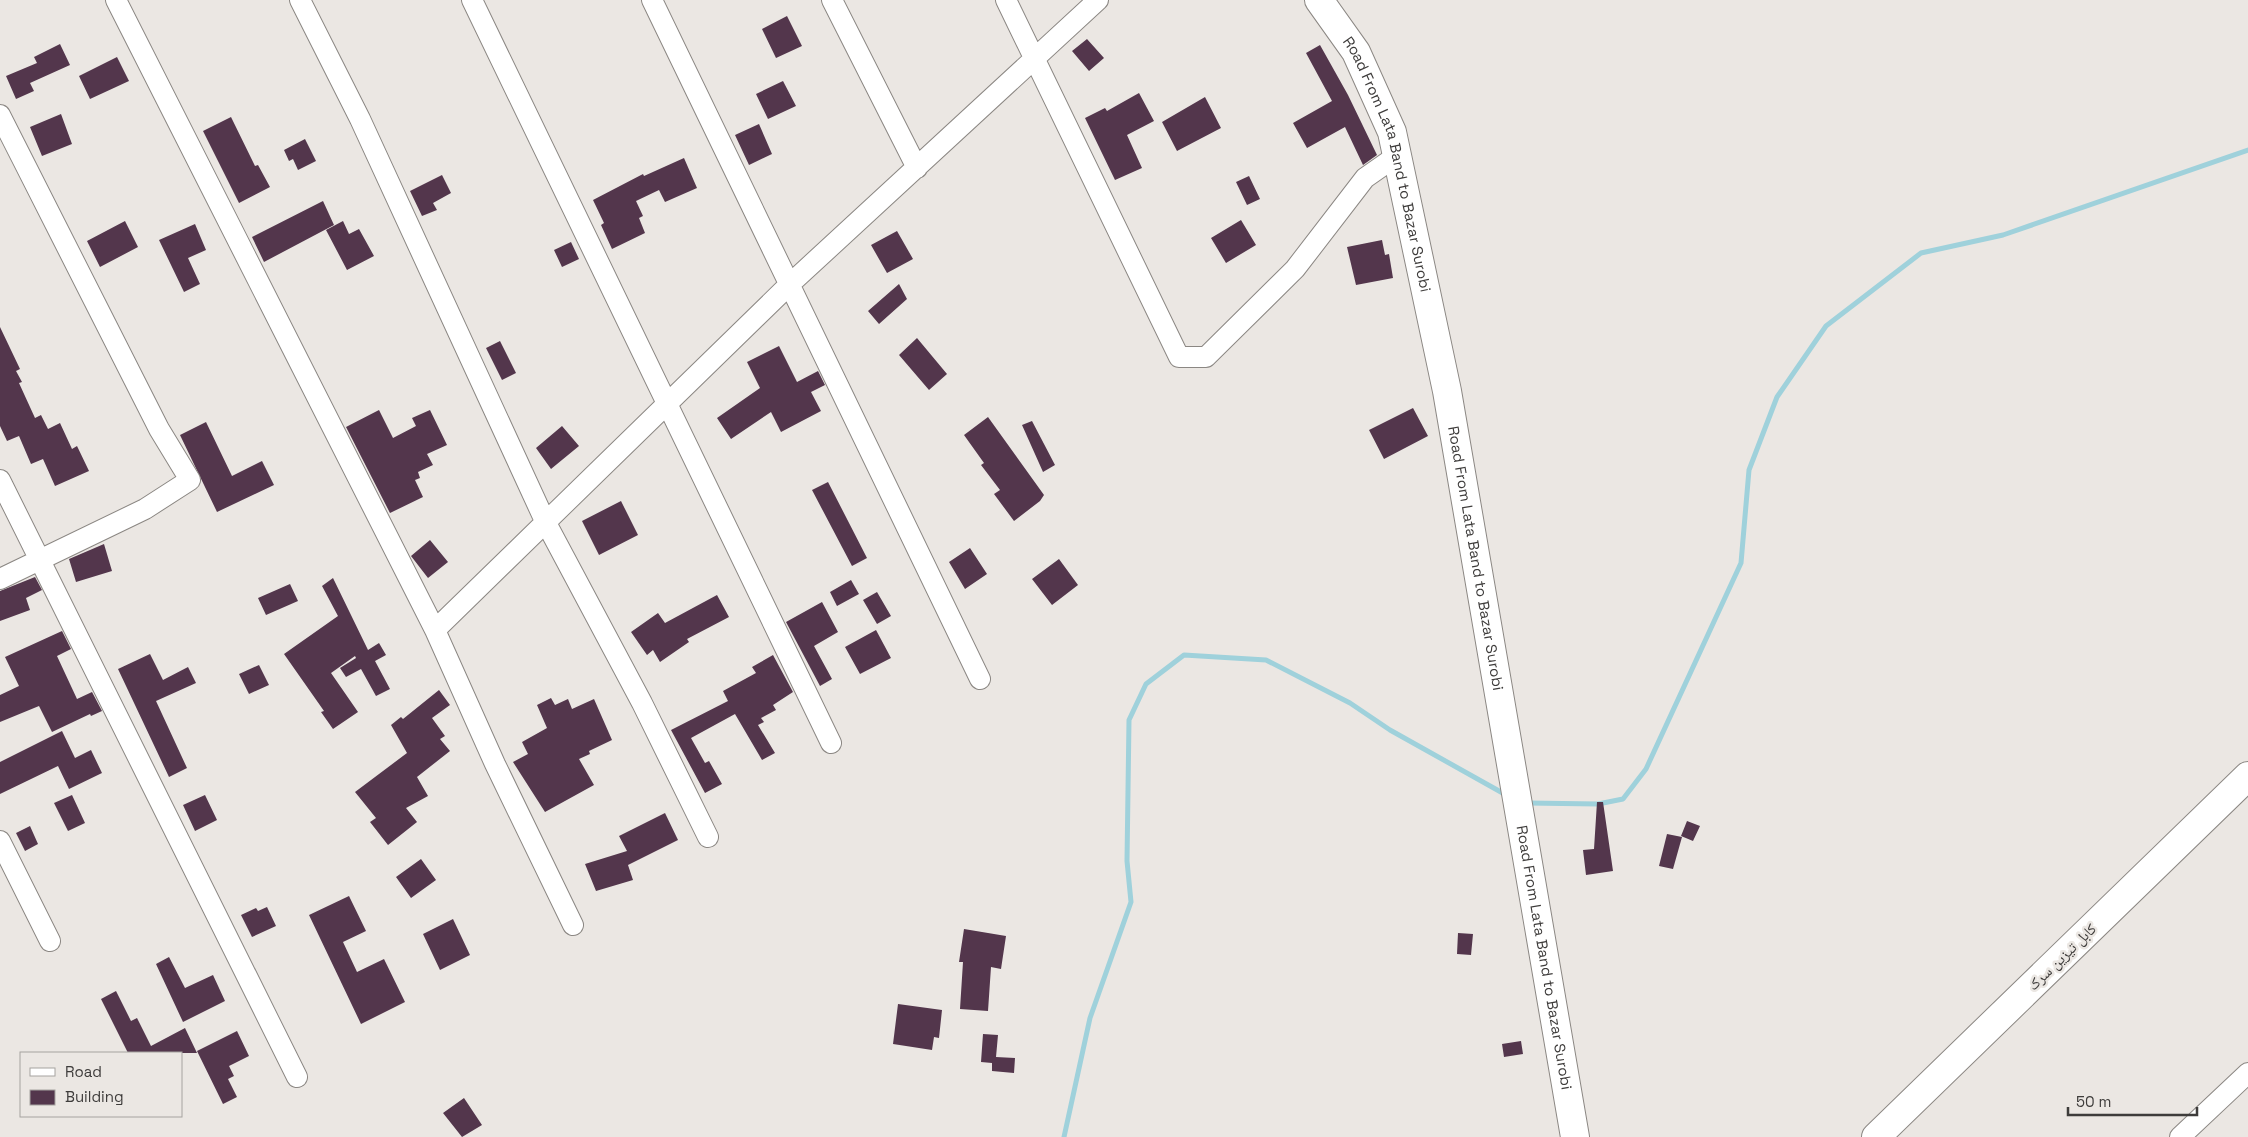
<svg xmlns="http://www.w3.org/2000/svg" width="2248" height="1137" font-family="'Space Grotesk','Noto Naskh Arabic',sans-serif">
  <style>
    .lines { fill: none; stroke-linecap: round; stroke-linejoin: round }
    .stream { stroke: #9fd1db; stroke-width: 5 }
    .building { fill: #53364c }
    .street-casing { stroke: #8b8783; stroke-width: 22 }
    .secondary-casing { stroke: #8b8783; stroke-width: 30 }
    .street { stroke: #fff; stroke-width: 20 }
    .secondary { stroke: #fff; stroke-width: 28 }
    .labels { text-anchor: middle; stroke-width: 5; stroke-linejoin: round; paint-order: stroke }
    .street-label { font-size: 15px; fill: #3e3c3b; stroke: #ebe7e3 }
  </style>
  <rect width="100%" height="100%" fill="#ebe7e3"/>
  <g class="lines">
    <!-- stream -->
    <path class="stream" d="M1527 803 1598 804 1623 799 1646 769 1741 563 1749 470 1777 397 1826 326 1921 253 2003 235 2248 150
      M1064 1137 1090 1018 1131 902 1127 861 1129 720 1146 684 1184 655 1266 660 1350 703 1390 730 1508 796"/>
  </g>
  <!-- building -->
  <path class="building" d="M787 16 802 46 776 58 762 29Z
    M1087 39 1104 58 1089 71 1072 51Z
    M60 44 70 65 30 83 34 91 16 99 6 76 37 63 34 57Z
    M1320 45 1348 95 1377 155 1363 165 1345 127 1307 148 1293 123 1332 101 1306 53Z
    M117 57 129 81 90 99 79 76Z
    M783 81 796 106 768 119 756 94Z
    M1139 93 1154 121 1127 135 1142 168 1115 180 1085 118 1105 108 1107 111Z
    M1205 97 1221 128 1177 151 1162 122Z
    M61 114 72 144 42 156 30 127Z
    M231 117 255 166 258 165 270 187 239 203 203 131Z
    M759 124 772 154 749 165 735 135Z
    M305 139 316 161 298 170 293 159 289 161 284 150Z
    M684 158 697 188 665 202 659 190 636 201 643 216 639 218 645 233 612 249 601 225 604 223 593 200 643 174 644 176Z
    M442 175 451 193 433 203 437 210 422 216 410 191Z
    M1249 176 1260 199 1247 205 1236 182Z
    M323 201 334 225 264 262 252 237Z
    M1241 220 1256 245 1226 263 1211 238Z
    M125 221 138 247 100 267 87 241Z
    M343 221 349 234 359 229 374 256 347 270 326 230Z
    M195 224 206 250 188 258 200 284 184 292 159 240Z
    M897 231 913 259 887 273 871 245Z
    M1382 240 1385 255 1389 254 1393 278 1356 285 1347 247Z
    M571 242 579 259 562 267 554 250Z
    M899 284 907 299 879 324 868 311Z
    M0 327 20 369 16 371 22 382 19 383 35 418 41 415 48 429 60 423 72 449 77 446 89 471 55 486 43 459 31 464 19 436 7 441 0 426Z
    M917 338 947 374 929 390 899 355Z
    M500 341 516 373 502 380 486 348Z
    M779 346 797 382 818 371 825 385 811 392 821 411 781 432 771 412 731 439 717 418 760 388 747 362Z
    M1413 408 1428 436 1384 459 1369 430Z
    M379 410 393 438 416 426 412 418 430 410 447 445 427 454 433 465 418 472 420 478 415 480 423 497 390 513 346 427Z
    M988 417 1044 495 1040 501 1014 521 994 494 1000 490 981 465 984 463 964 435Z
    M1032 421 1055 465 1043 472 1022 425Z
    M206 422 232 476 262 461 274 485 217 512 180 435Z
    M562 426 579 446 551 469 536 448Z
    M828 482 867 558 852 566 812 490Z
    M621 501 638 535 599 555 582 521Z
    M430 540 448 562 428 578 411 556Z
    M104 544 112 571 76 582 69 559Z
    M970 548 987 574 965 589 949 562Z
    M1059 559 1078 585 1052 605 1032 579Z
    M35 577 42 590 26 598 30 610 0 621V591Z
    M333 578 368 650 379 643 386 655 375 661 390 689 376 696 361 669 346 677 340 668 356 658 355 656 331 673 358 712 333 729 321 712 324 711 284 654 338 616 322 586Z
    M851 580 859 594 837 606 830 592Z
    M290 584 298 601 266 615 258 598Z
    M877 592 891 616 877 624 863 600Z
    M717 595 729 617 687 639 689 642 660 662 653 650 647 655 631 632 658 613 665 623Z
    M822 602 838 632 814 646 832 679 820 686 786 622Z
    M876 630 891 658 860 674 845 647Z
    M62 631 71 649 57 656 77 699 92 692 102 711 91 716 90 714 52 732 39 706 0 722V695L19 686 5 657Z
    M150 654 163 680 188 667 196 683 156 701 187 768 169 777 118 669Z
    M773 655 793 692 773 705 776 710 761 718 764 722 758 725 775 753 762 760 735 714 691 738 705 763 709 761 722 784 705 793 671 730 728 701 723 691 756 673 752 667Z
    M259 665 269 685 249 694 239 674Z
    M439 690 450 705 432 718 445 736 440 739 450 751 417 777 428 796 406 808 417 822 388 845 370 822 376 818 355 792 407 753 391 725 401 717 403 719Z
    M551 698 555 705 568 699 572 709 594 699 612 740 589 751 590 754 579 759 594 785 545 812 513 762 528 754 522 742 547 728 537 705Z
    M62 731 75 758 91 750 102 773 69 789 58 766 0 794V762Z
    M72 795 85 823 68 831 54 803Z
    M205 795 217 820 195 831 183 805Z
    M1597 802H1603L1613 871 1586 875 1583 850 1594 849Z
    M665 813 678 840 628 865 633 880 596 891 585 864 627 851 619 836Z
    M1687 821 1700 826 1693 841 1681 836Z
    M30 826 38 844 25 851 16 833Z
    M1667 834 1682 837 1673 869 1659 866Z
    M421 859 436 880 411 898 396 877Z
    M349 896 366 931 343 942 357 972 384 959 405 1002 361 1024 309 915Z
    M267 907 276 926 252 937 241 915 256 908 258 911Z
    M453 919 470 955 440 970 423 934Z
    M964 929 1006 936 1001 969 991 967 988 1011 960 1009 963 962H959Z
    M1458 933 1473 934 1471 955 1457 954Z
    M169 957 185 988 213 975 225 1001 183 1022 156 964Z
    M116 991 131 1021 137 1018 151 1046 185 1028 197 1053H128L101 999Z
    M898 1004 942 1010 939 1038 934 1037 932 1050 893 1044Z
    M237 1031 249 1056 229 1066 234 1076 228 1079 237 1097 223 1104 197 1051Z
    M983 1034 998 1035 996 1057 1015 1058 1014 1073 992 1071V1063L981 1062Z
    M1521 1041 1523 1054 1504 1057 1502 1044Z
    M464 1098 482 1125 462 1137 443 1113Z"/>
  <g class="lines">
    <defs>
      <path id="street" d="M116 0 435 630 495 764 573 925
        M300 0 360 119 545 521 642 703 708 837
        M472 0 831 743
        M652 0 980 679
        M832 0 917 168
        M1006 0 1179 357H1206L1295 269 1365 178 1395 157
        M0 115 159 429 190 480 145 509 0 579
        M0 480 297 1077
        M435 630 790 284 1098 0
        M0 841 50 941
        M2180 1137 2248 1073"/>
      <g id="secondary">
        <path id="s1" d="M1319 0 1356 52 1392 132 1447 391 1575 1137"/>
        <path d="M1876 1137 2248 776"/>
      </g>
    </defs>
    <!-- street casing -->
    <use href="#street" class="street-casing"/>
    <!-- secondary casing -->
    <use href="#secondary" class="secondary-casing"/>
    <!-- street -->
    <use href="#street" class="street"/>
    <!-- secondary -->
    <use href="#secondary" class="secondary"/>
  </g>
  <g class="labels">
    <!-- street labels -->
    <g class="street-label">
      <text dy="5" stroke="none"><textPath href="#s1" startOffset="181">Road From Lata Band to Bazar Surobi</textPath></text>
      <text dy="5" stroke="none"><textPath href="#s1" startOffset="586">Road From Lata Band to Bazar Surobi</textPath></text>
      <text transform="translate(2062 957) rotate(-44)" y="5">کابل تیزین سرک</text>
      <text dy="5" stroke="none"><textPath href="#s1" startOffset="991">Road From Lata Band to Bazar Surobi</textPath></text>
    </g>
  </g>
  <!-- legend -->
  <rect x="20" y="1052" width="162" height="65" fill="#ebe7e3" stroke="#a6a3a0"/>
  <rect x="30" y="1068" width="25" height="8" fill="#ffffff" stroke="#a6a3a0"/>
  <text x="65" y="1077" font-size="15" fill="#3e3c3b">Road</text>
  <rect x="30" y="1090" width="25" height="15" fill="#53364c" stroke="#a6a3a0"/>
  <text x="65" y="1102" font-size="15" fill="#3e3c3b">Building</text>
  <!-- scale -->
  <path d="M2068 1107v8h129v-8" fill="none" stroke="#3e3c3b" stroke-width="2.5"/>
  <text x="2076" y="1107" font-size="15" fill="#3e3c3b" stroke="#ebe7e3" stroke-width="4" paint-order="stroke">50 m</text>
</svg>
